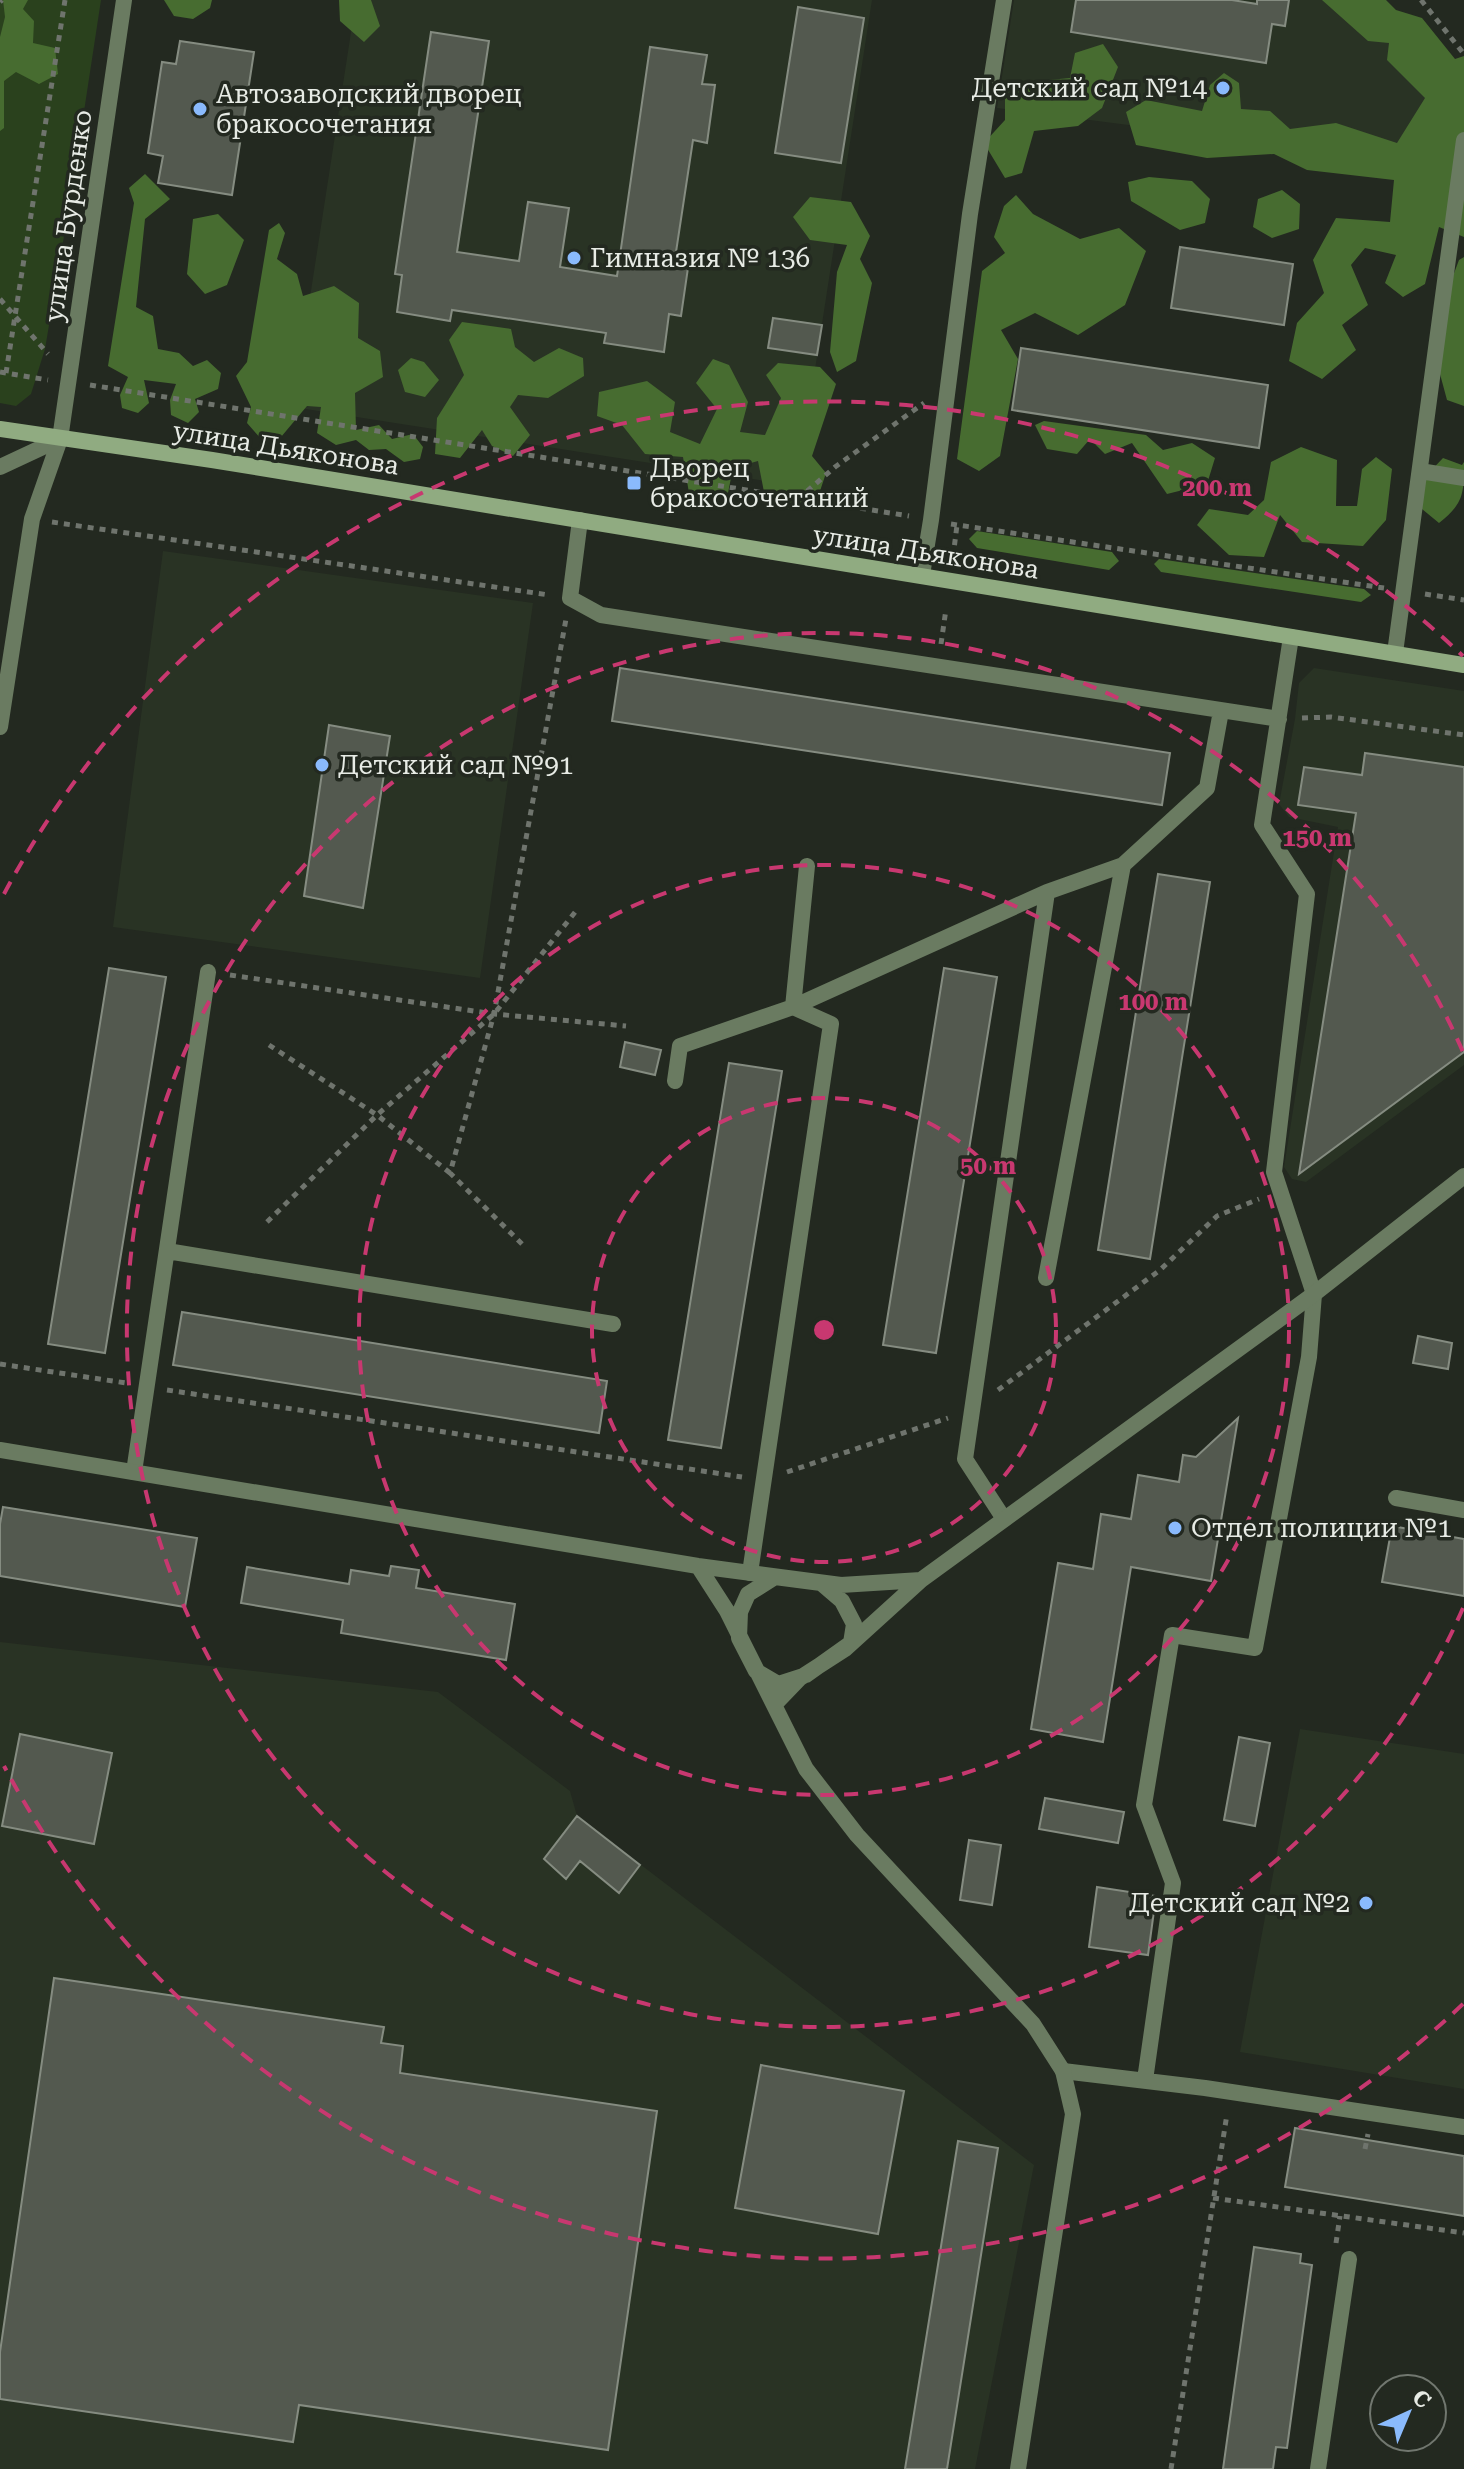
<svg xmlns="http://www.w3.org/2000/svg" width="1464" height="2469" font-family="'Roboto Serif',serif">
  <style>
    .built { fill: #293324 }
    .green { fill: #2a411d }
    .forest { fill: #476c30 }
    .building { fill: #53594f; stroke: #858c81; stroke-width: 2 }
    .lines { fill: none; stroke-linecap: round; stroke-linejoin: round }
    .path { stroke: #6f746d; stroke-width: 5; stroke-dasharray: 6 6; stroke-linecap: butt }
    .lane { stroke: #6a7b61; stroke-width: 16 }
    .street { stroke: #6a7b61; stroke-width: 16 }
    .secondary { stroke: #90ab81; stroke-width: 16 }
    .ring { fill: none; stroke: #c83870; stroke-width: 4; stroke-dasharray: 14 10 }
    .poi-dot { fill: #8abafc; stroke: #232920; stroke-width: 3 }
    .labels { text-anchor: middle; stroke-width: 7; stroke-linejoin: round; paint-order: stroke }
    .poi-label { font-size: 26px; fill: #e7ebe5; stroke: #232920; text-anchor: start }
    .street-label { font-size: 26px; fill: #e7ebe5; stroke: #232920 }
    .centre { fill: #c83870; stroke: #232920; stroke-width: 4 }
    .ring-label { font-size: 24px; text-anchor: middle; font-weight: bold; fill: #c83870; stroke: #232920; stroke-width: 7; stroke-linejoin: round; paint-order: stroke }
  </style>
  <rect width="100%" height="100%" fill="#232920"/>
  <!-- built -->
  <path class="built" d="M356 0H872L797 486 293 407Z
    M1014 0H1377L1450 67 1431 164 997 108Z
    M163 551 533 603 480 978 113 927Z
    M1314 668 1464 691V1065L1306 1182 1292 1179 1284 1167 1338 827 1289 817 1279 804 1295 719 1299 683Z
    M0 1642 438 1692 570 1791 577 1816 1034 2165 975 2469H0Z
    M1300 1729 1464 1754V2089L1240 2052Z"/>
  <!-- green -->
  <path class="green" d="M0 0H101L74 177 45 349 31 394 16 406 0 403Z"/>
  <!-- forest -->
  <path class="forest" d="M3 0H28L23 9 34 21 33 43 55 48 58 74 39 84 16 72 4 81V128L0 131V37L5 17Z
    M164 0H212L210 8 193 19 174 16Z
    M339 0H371L380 26 364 42 340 21Z
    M1322 0H1386L1396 10 1422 18 1455 59 1464 56V237L1439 227 1425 284 1403 297 1385 283 1396 255 1365 248 1351 265 1368 305 1342 325 1356 350 1322 379 1289 361 1297 323 1324 293 1313 260 1336 218 1390 222 1394 180 1307 170 1274 154 1207 158 1136 145 1126 112 1146 100 1202 111 1210 85 1224 73 1239 83 1241 109 1270 111 1290 129 1336 123 1397 143 1425 98 1387 60 1389 43 1368 41Z
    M1103 44 1118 67 1102 108 1078 126 1034 131 1022 173 1005 178 984 143 1005 120V84L1070 78 1075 53Z
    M145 174 170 199 145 219 136 307 153 316 158 349 179 353 193 366 207 360 221 373 218 389 195 399 199 412 188 423 171 415 170 400 176 384 144 380 149 403 138 413 122 408 120 395 128 377 108 366 134 203 129 188Z
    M1149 177 1192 181 1210 199 1205 223 1180 230 1131 201 1128 182Z
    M1282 190 1300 204 1299 229 1272 238 1253 227 1258 199Z
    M1016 195 1033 214 1080 239 1119 228 1146 251 1125 305 1078 335 1035 313 1001 330 1018 359 1000 456 979 471 957 459 982 271 1005 253 994 237 1004 206Z
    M810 197 851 202 870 236 860 259 872 283 856 361 837 372 830 352 837 272 847 245 810 240 793 217Z
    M218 214 244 240 227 285 205 294 187 274 193 219Z
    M279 223 285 233 277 259 297 274 303 296 334 286 359 303 358 338 380 351 383 377 355 393 356 430 379 425 392 439 413 434 423 447 420 459 404 462 386 449 369 450 356 440 336 445 317 433 321 407 307 406 281 437 262 440 247 423 251 407 236 376 247 362 269 230Z
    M1464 257V406L1447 400 1430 337 1459 260Z
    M462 322 511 329 515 347 534 362 559 348 583 358 584 376 548 398 518 395 510 407 530 435 513 456 492 446 482 430 460 458 435 454 437 418 464 375 449 340Z
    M411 358 424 362 439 380 425 397 405 392 398 370Z
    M713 359 729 365 748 402 740 432 765 435 781 398 766 375 778 363 820 367 836 384 812 456 826 473 814 509 780 508 764 492 758 461 733 468 727 498 689 493 683 457 645 454 622 425 597 416 599 392 647 381 675 402 670 432 700 444 717 409 696 383Z
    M1044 421 1146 435 1163 450 1192 443 1215 458 1207 484 1167 494 1132 443 1105 454 1090 439 1077 454 1047 449 1035 425Z
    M1301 447 1337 460 1336 506H1357L1362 469 1376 457 1392 469 1386 520 1363 546 1302 542 1280 515 1264 557 1229 555 1197 525 1209 509 1248 515 1264 500 1271 462Z
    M1443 458 1462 465 1464 462C1464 494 1464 503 1439 523L1422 509 1423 479Z
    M977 531 1112 552 1119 561 1109 570 977 548 969 539Z
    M1159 559 1364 589 1371 595 1361 602 1161 572 1154 564Z"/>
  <!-- building -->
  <path class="building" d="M1076 0H1232L1257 4V0H1289L1285 26 1272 24 1266 63 1071 32Z
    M798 7 864 18 841 163 775 153Z
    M431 32 489 41 457 252 519 261 528 202 569 208 560 267 617 276 650 47 707 55 702 84 715 85 707 143 693 140 676 252 690 254 681 316 669 314 664 352 604 343 606 333 452 310 450 321 397 312 402 275 395 274Z
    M180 41 254 52 232 195 158 183 163 156 148 153 162 62 176 64Z
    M1180 247 1293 264 1284 325 1171 308Z
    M773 318 822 325 817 355 768 348Z
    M1021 348 1268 385 1259 448 1012 410Z
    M620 668 1170 753 1162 805 612 721Z
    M329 725 390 736 363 908 304 896Z
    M1365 753 1464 767V1052L1299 1174 1356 813 1298 805 1304 767 1362 775Z
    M1158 874 1210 882 1150 1259 1098 1250Z
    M109 968 166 977 105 1353 48 1344Z
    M944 968 997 977 936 1353 883 1345Z
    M625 1042 661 1050 655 1075 620 1067Z
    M729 1063 782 1071 721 1448 668 1440Z
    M182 1312 607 1381 599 1433 173 1365Z
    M1418 1336 1452 1343 1448 1369 1413 1363Z
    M1238 1418 1211 1581 1131 1567 1103 1742 1031 1729 1058 1563 1093 1569 1101 1514 1131 1519 1138 1475 1179 1482 1183 1455 1196 1457Z
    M3 1507 197 1538 185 1607 0 1576V1524Z
    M1392 1526 1464 1539V1596L1382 1582Z
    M391 1566 419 1570 416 1588 515 1604 506 1660 341 1633 343 1620 241 1603 247 1567 349 1584 351 1570 389 1576Z
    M20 1734 112 1753 94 1844 2 1826Z
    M1239 1737 1270 1743 1255 1826 1224 1820Z
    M1045 1798 1124 1812 1118 1843 1039 1829Z
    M577 1816 640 1865 619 1893 580 1861 566 1879 544 1859Z
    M969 1840 1001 1845 992 1905 960 1900Z
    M1097 1887 1156 1896 1148 1955 1089 1947Z
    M54 1978 384 2027 381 2043 403 2046 400 2073 657 2111 608 2450 299 2405 293 2442 0 2399V2352Z
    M761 2065 904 2091 878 2234 735 2208Z
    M1295 2128 1464 2156V2216L1285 2187Z
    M958 2141 998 2148 947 2469H905Z
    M1254 2247 1301 2254 1300 2263 1312 2265 1287 2448 1276 2447 1273 2469H1223Z"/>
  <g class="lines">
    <!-- path -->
    <path class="path" d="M1421 0 1464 54
      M0 2 2 0
      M0 299 48 354
      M0 372 48 380
      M6 373 65 0
      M90 385 909 516
      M798 499 835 467 924 403
      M52 522 549 595
      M951 524 1384 588
      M953 557 957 525
      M1425 594 1464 600
      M941 644 946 609
      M1302 718 1331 717 1464 735
      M230 975 494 1014 626 1026
      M269 1045 377 1115 450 1173
      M267 1222 377 1115 494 1014 576 911
      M522 1244 450 1173 494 1014 566 619
      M0 1364 126 1383
      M167 1390 742 1477
      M998 1390 1160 1270 1217 1216 1259 1199
      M787 1472 948 1418
      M1365 2149 1368 2134
      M1213 2198 1464 2233
      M1336 2243 1340 2216
      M1171 2469 1227 2114"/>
    <!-- lane -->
    <path class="lane" d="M0 467 60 439
      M1420 471 1464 478
      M580 520 570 598 601 615 1279 719
      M922 575 931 520 970 214 1004 0
      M1395 653 1464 140
      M675 1081 680 1046 793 1007 1047 892 1123 865 1207 788 1221 711
      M167 1251 613 1324
      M1046 1278 1123 865
      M134 1472 208 972
      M1396 1498 1464 1510
      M1004 1519 965 1459 1047 892
      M750 1573 831 1024 793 1007 807 866
      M1063 2071 1205 2088 1464 2127
      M1145 2080 1173 1883 1144 1805 1172 1635 1255 1648 1309 1357 1314 1294 1274 1172 1307 894 1262 825 1291 637
      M1318 2469 1349 2259"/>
    <!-- street -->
    <path class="street" d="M0 727 32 519 60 439 124 0
      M0 1450 698 1566 841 1585 921 1580
      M698 1566 727 1611 806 1769 857 1835 1033 2024 1063 2071 1073 2114 1018 2469
      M775 1577 821 1583 842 1601 854 1624 851 1643 806 1675 778 1684 756 1671 739 1638 740 1612 748 1594Z
      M775 1704 800 1678 845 1649 921 1580 1314 1294 1464 1176"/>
    <!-- secondary -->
    <path class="secondary" d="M0 429 212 460 1464 665"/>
  </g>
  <!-- distance rings -->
  <g class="ring">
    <circle cx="824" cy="1330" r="232"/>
    <circle cx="824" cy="1330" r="465"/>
    <path d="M1463 1608A697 697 0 1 1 1463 1052"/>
    <path d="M1463 2004A929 929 0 0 1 4 1766M4 894A929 929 0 0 1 1463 656"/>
  </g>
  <!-- markers -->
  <g class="poi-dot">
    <circle cx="1223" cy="88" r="8"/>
    <circle cx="200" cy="109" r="8"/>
    <circle cx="574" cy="258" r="8"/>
    <rect x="626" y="475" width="16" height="16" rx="4"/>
    <circle cx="322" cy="765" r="8"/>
    <circle cx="1175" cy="1528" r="8"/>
    <circle cx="1366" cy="1903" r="8"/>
  </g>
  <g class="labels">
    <!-- poi labels -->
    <g class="poi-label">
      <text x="1207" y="97" text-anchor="end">Детский сад №14</text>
      <text x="216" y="103">Автозаводский дворец<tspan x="216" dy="30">бракосочетания</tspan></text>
      <text x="590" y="267">Гимназия № 136</text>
      <text x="650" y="477">Дворец<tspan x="650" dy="30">бракосочетаний</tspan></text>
      <text x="338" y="774">Детский сад №91</text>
      <text x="1191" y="1537">Отдел полиции №1</text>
      <text x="1350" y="1912" text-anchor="end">Детский сад №2</text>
    </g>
    <!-- street labels -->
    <g class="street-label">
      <text transform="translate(68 216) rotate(-82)" y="9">улица Бурденко</text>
      <text transform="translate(286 448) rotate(9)" y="9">улица Дьяконова</text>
      <text transform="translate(926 552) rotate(9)" y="9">улица Дьяконова</text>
    </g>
  </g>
  <circle cx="824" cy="1330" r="12" class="centre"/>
  <g class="ring-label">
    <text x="1217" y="496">200 m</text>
    <text x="1317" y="846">150 m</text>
    <text x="1153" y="1010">100 m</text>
    <text x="988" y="1174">50 m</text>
  </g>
  <!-- north arrow -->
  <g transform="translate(1408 2413) rotate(44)"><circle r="38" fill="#232920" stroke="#71776f" stroke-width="2"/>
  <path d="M0-6L14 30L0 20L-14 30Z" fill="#8abafc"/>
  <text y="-12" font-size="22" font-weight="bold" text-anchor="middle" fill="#e7ebe5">С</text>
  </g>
</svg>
